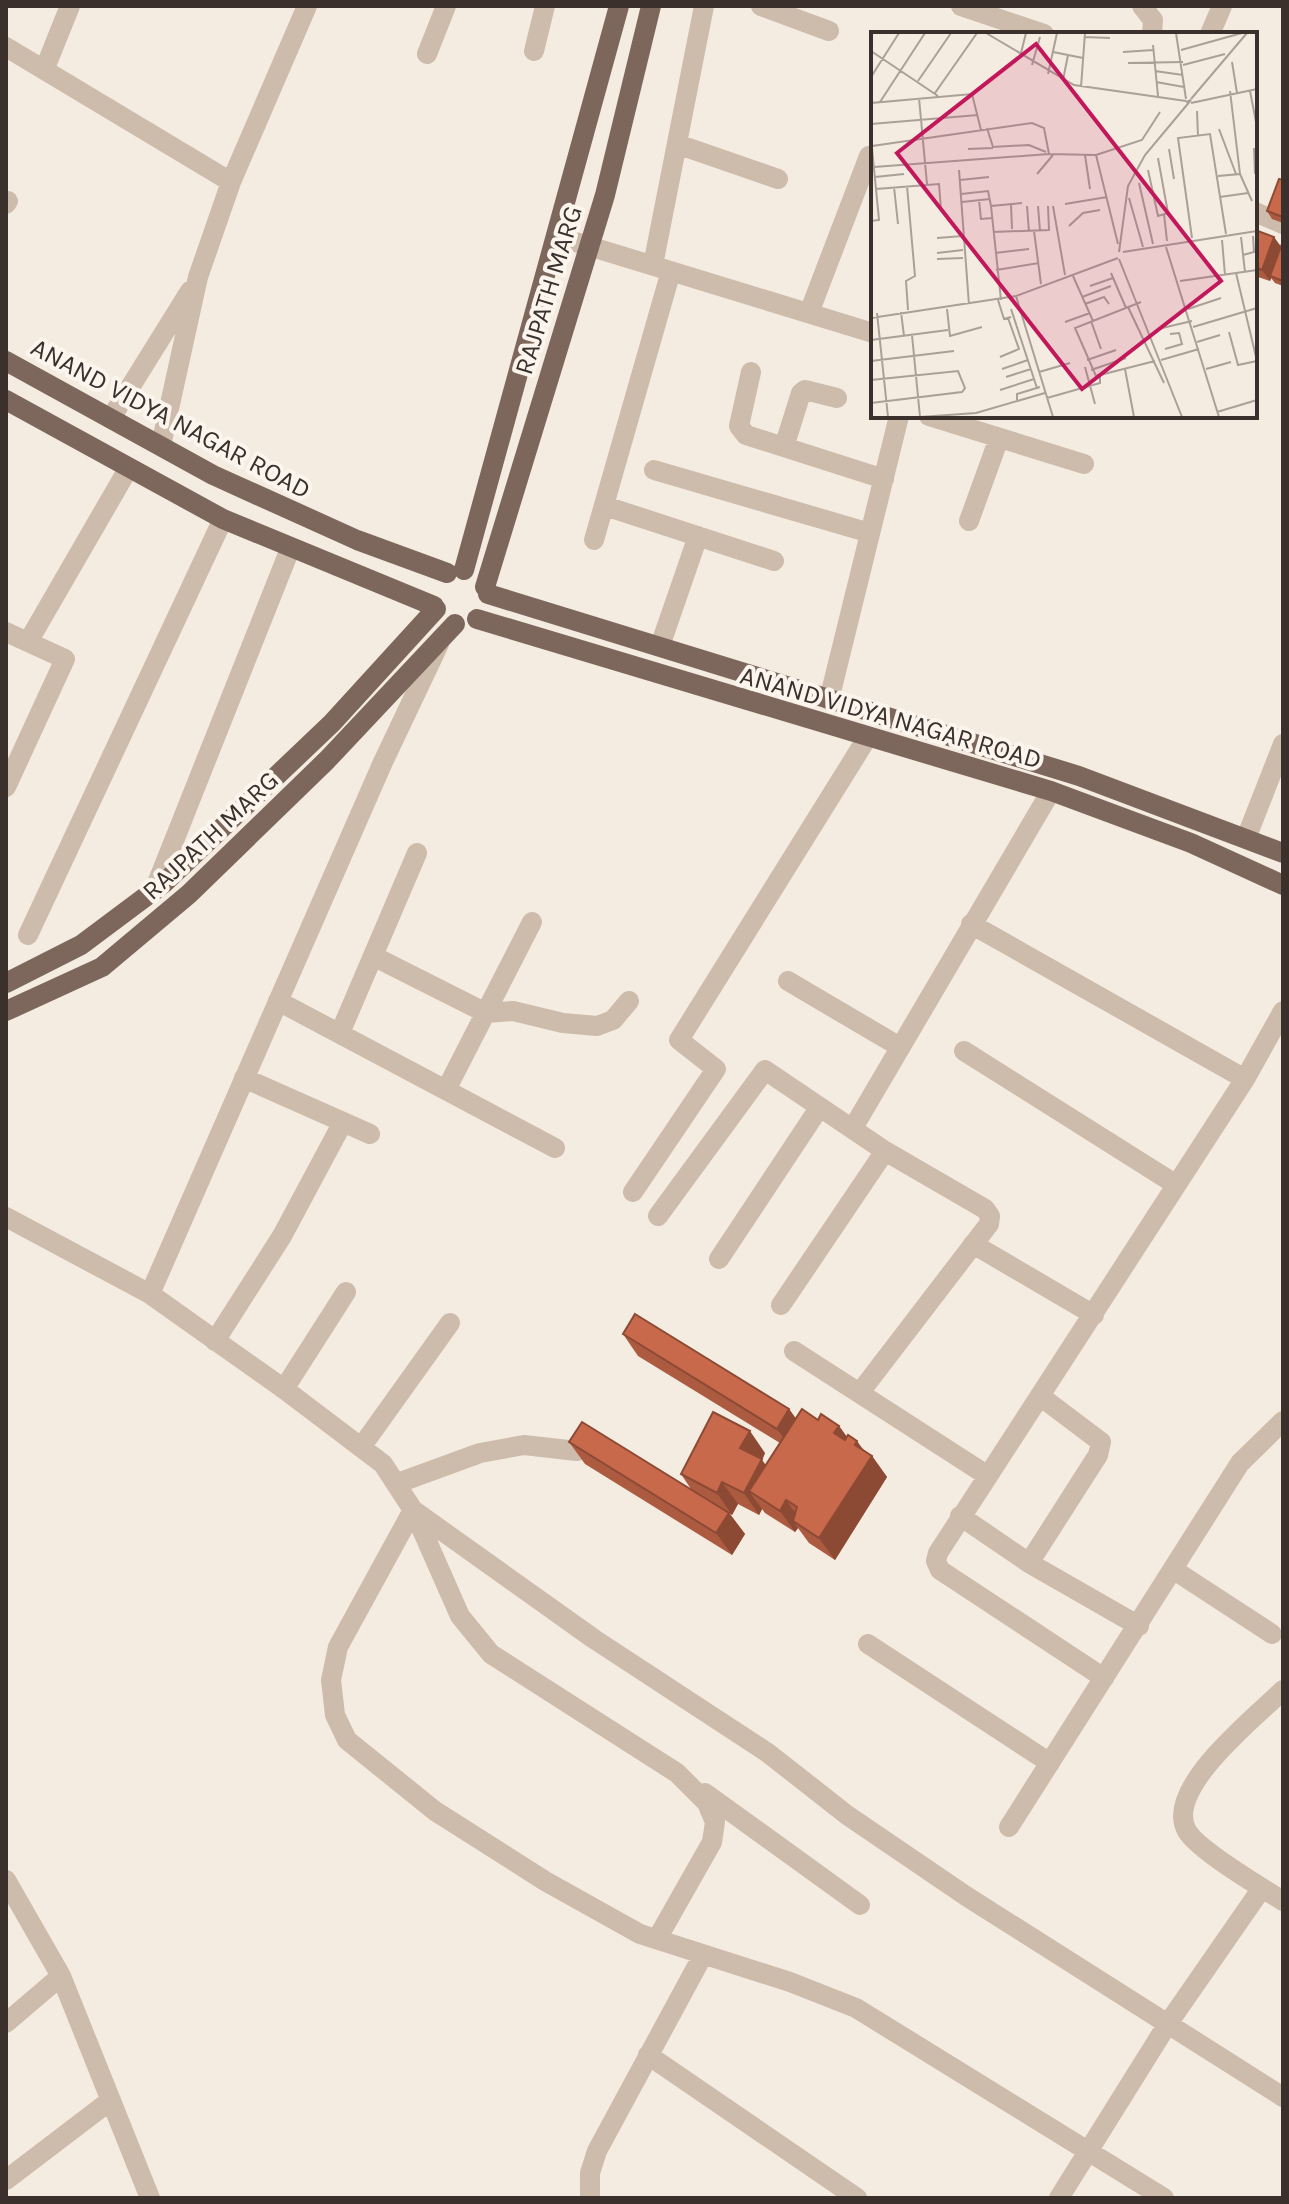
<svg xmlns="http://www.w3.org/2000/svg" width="1289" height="2204" font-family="Karla,sans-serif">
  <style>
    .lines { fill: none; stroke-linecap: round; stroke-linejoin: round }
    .minor { stroke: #cdbbac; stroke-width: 20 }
    .major { stroke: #7d675c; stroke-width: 20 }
    .wall { fill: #ac5a40 }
    .shaded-wall { fill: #8c4a34 }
    .building { fill: #c8694b; stroke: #8c4a34; stroke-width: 2 }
    .labels { text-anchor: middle; stroke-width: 8; stroke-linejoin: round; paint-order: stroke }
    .street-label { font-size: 26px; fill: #3b302b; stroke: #fbf5ee }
    .inset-road { fill: none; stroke: #aaa098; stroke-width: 2 }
    .view { fill: #c2185b; fill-opacity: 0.15; stroke: #c2185b; stroke-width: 4 }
    .inset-edge { fill: none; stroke: #3b302b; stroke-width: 4 }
  </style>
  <rect width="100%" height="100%" fill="#f4ebe1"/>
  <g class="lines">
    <!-- minor -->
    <path class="minor" d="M761 6 829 31
      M961 6 1044 34
      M1142 6 1153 20 1152 34
      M1210 34 1222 6
      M6 47 231 182
      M534 51 545 6
      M427 54 446 6
      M45 68 70 6
      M677 144 778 179
      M6 204 8 201
      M1255 212 1283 224
      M556 236 873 333
      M653 265 704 6
      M809 313 869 156
      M751 372 739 426 746 435 884 479
      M929 416 1084 464
      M111 418 190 291
      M161 445 198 277 231 182 307 6
      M784 447 801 393 805 390 837 398
      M654 470 870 533
      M605 506 774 561
      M969 521 999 438
      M594 540 671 271
      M6 632 65 659 6 787
      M28 642 128 469
      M660 646 698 536
      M829 700 899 416
      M1247 836 1283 744
      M154 891 290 549
      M971 924 1245 1079
      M28 935 223 519
      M373 956 486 1013 513 1011 563 1023 597 1026 613 1020 629 1001
      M788 981 900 1047
      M278 1001 555 1148
      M340 1033 417 853
      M964 1051 1175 1184
      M244 1078 370 1134
      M447 1088 532 922
      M853 1128 1051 791
      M633 1192 716 1069 679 1040 867 738
      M658 1216 765 1070 885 1151 985 1209 990 1216 989 1224 861 1391
      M6 1217 150 1294 284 1389 383 1464 413 1510 338 1647 331 1680 335 1715 347 1740 435 1811 545 1881 640 1934 790 1982 856 2008 1164 2198
      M973 1244 1094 1315
      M719 1259 819 1108
      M150 1294 383 762 439 644
      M781 1305 885 1151
      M215 1341 282 1236 343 1122
      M794 1351 988 1476 1245 1079 1283 1011
      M284 1389 346 1292
      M362 1446 450 1323
      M988 1476 938 1553 936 1561 940 1570 1104 1678
      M398 1483 480 1453 524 1445 577 1451
      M413 1510 594 1639 768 1753 847 1815 966 1896 1283 2097
      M415 1514 460 1616 491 1654 677 1773 707 1803 715 1822 712 1842 657 1939
      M960 1516 1029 1563 1139 1626
      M1029 1563 1098 1455 1101 1442 1040 1396
      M1174 1570 1272 1634
      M868 1644 1050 1763
      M1283 1690C1256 1717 1163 1789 1187 1831 1198 1850 1262 1888 1283 1901
      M705 1793 860 1905
      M1009 1827 1240 1463 1283 1421
      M6 1880 61 1976 150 2198
      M6 2023 61 1976
      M648 2055 857 2198
      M6 2180 111 2100
      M590 2198V2173L597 2151 703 1955
      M1059 2198 1167 2025 1262 1888"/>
    <!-- major -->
    <path class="major" d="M6 361 213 475 357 540 447 573
      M6 400 223 519 434 606
      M464 570 619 6
      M485 587 605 195 651 6
      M488 594 1079 776 1283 853
      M477 619 1051 791 1191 843 1283 885
      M6 983 81 945 164 883 332 723 436 609
      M6 1011 102 967 189 894 327 760 455 624"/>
  </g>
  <!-- wall -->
  <path class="wall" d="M1283 180V223L1272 219 1267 211Z
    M1255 230 1281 247 1283 241V286L1275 283 1271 278 1270 281 1255 276Z
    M623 1334 789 1409 796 1419 818 1420 839 1426 847 1437 872 1456 887 1477 835 1560 809 1543 798 1528 795 1532 765 1513 762 1509 759 1515 738 1504 732 1515 730 1514 745 1534 732 1555 585 1464 569 1442 691 1489 681 1474 765 1453 762 1460 766 1466 780 1443 638 1356Z"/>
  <!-- shaded-wall -->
  <path class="shaded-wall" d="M1274 237 1282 248 1270 281 1262 270Z
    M789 1409 805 1431 793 1451 777 1429Z
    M839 1426 854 1447 834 1433Z
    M750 1431 765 1453 762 1460 777 1481 749 1491 762 1509 759 1515 744 1493 740 1448Z
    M857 1441 870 1459 872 1456 887 1477 835 1560 819 1538Z
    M722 1482 738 1504 732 1515 717 1493Z
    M786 1500 802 1522 793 1521 798 1528 795 1532 780 1511Z
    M729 1513 745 1534 732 1555 716 1533Z"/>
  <!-- building -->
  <path class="building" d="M1279 179 1283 180V217L1267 211Z
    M1255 230 1274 237 1262 270 1255 267Z
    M1283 241V281L1270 276Z
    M635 1314 789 1409 777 1429 623 1334Z
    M802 1409 818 1420 821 1414 839 1426 834 1433 845 1440 848 1435 857 1441 855 1445 872 1456 819 1538 793 1521 797 1507 786 1500 780 1511 749 1491Z
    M713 1412 750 1431 740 1448 762 1459 744 1493 722 1482 717 1493 681 1474Z
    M582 1422 729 1513 716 1533 569 1442Z"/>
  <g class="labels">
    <!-- street labels -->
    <g class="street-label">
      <text transform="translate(548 290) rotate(-73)" y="9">RAJPATH MARG</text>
      <text transform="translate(171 418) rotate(28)" y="9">ANAND VIDYA NAGAR ROAD</text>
      <text transform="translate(891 717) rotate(16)" y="9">ANAND VIDYA NAGAR ROAD</text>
      <text transform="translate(210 835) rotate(-43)" y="9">RAJPATH MARG</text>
    </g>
  </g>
  <!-- overview -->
  <g transform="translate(871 32)">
    <rect width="386" height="386" fill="#f4ebe1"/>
    <path class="inset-road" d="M115 1 203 53 315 69M305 1 315 67M213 5 239 6M282 13 287 64M310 18 371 1M0 19 67 64M182 20 212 26M252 20 282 18M149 25 155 1M361 30 366 61M257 31 312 30M161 33 169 5M312 33 354 22M284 39 312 43M177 42 186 1M0 45 28 1M192 48 197 23M47 49 80 1M285 50 313 55M210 55 214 1M379 59 385 90M64 61 106 1M48 66 56 152M320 67 376 1M9 70 54 1M0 71 101 62 110 98M320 71 386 57M326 79 327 104M0 92 107 83M116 96 122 115 158 113 175 120M348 97 365 142M0 106 8 188 0 189M1 114 161 91 173 96 178 122 225 123 271 108 289 80M383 116 384 142M97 117 122 116M298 117 303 147M214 123 219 157M225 123 247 212M3 135 178 122M88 138 98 273M277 138 287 184 297 181 287 126M166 142 182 123M369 142 381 169M347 144 369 142 359 59M4 145 33 142M89 148 118 145M268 151 282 212M36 154 44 244 35 249 37 278M23 155 27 192M5 157 68 152 70 178M90 162 117 159 120 174M349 165 377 161M258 166 272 215M108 168 110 187 121 186M91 170 119 167M140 172 141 197M194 172 236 165M156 174 158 200M167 174 169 199M182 174 194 243M293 182 296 209M198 194 212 181 229 178M163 199 170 252M122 200 178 198 177 174M370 205 374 240M66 206 92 204M321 206 307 106 339 102 355 202M351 208 354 243M295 215 348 385M248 220 257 154 274 123 320 68 315 70M252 220 386 199M66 221 92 218M124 221 158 217M372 223 383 220 382 204M66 227 92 226M248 227 311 385M125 238 168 231M240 241 255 276M365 241 386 329M202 244 222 289M309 249 386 238M219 254 242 246M145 264 182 385M211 265 240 254M127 268 133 287 140 285M130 268 120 174 151 171M270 270 204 296 225 344 284 329M214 272 233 265 238 272M257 275 293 351M76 277 79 304 111 295M140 277 166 356M317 277 350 266M30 280 33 304M6 281 17 385M0 286 145 264 247 226M220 289 230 317M194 290 219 281M322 295 386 276M291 296 321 289M358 300 367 333 386 329M41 303 49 385M0 308 77 298M326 310 349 303M294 317 311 312 308 301 299 302M129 325 148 317 137 286M216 328 245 318M290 328 328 317M0 329 83 319M214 335 224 372M131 337 157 328M254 337 263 385M335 337 360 330M220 338 255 326M168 340 199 331M135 345 160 337M0 348 87 339 94 356 91 360 0 371M129 358 163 347M176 366 229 351V344M146 368V362L169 355M346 380 386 368M49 385 105 381 174 361"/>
    <path class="view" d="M165 12 350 249 211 357 26 121Z"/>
    <rect width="386" height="386" class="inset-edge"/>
  </g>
  <!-- border -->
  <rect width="1289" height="2204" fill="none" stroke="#3b302b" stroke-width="16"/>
</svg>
